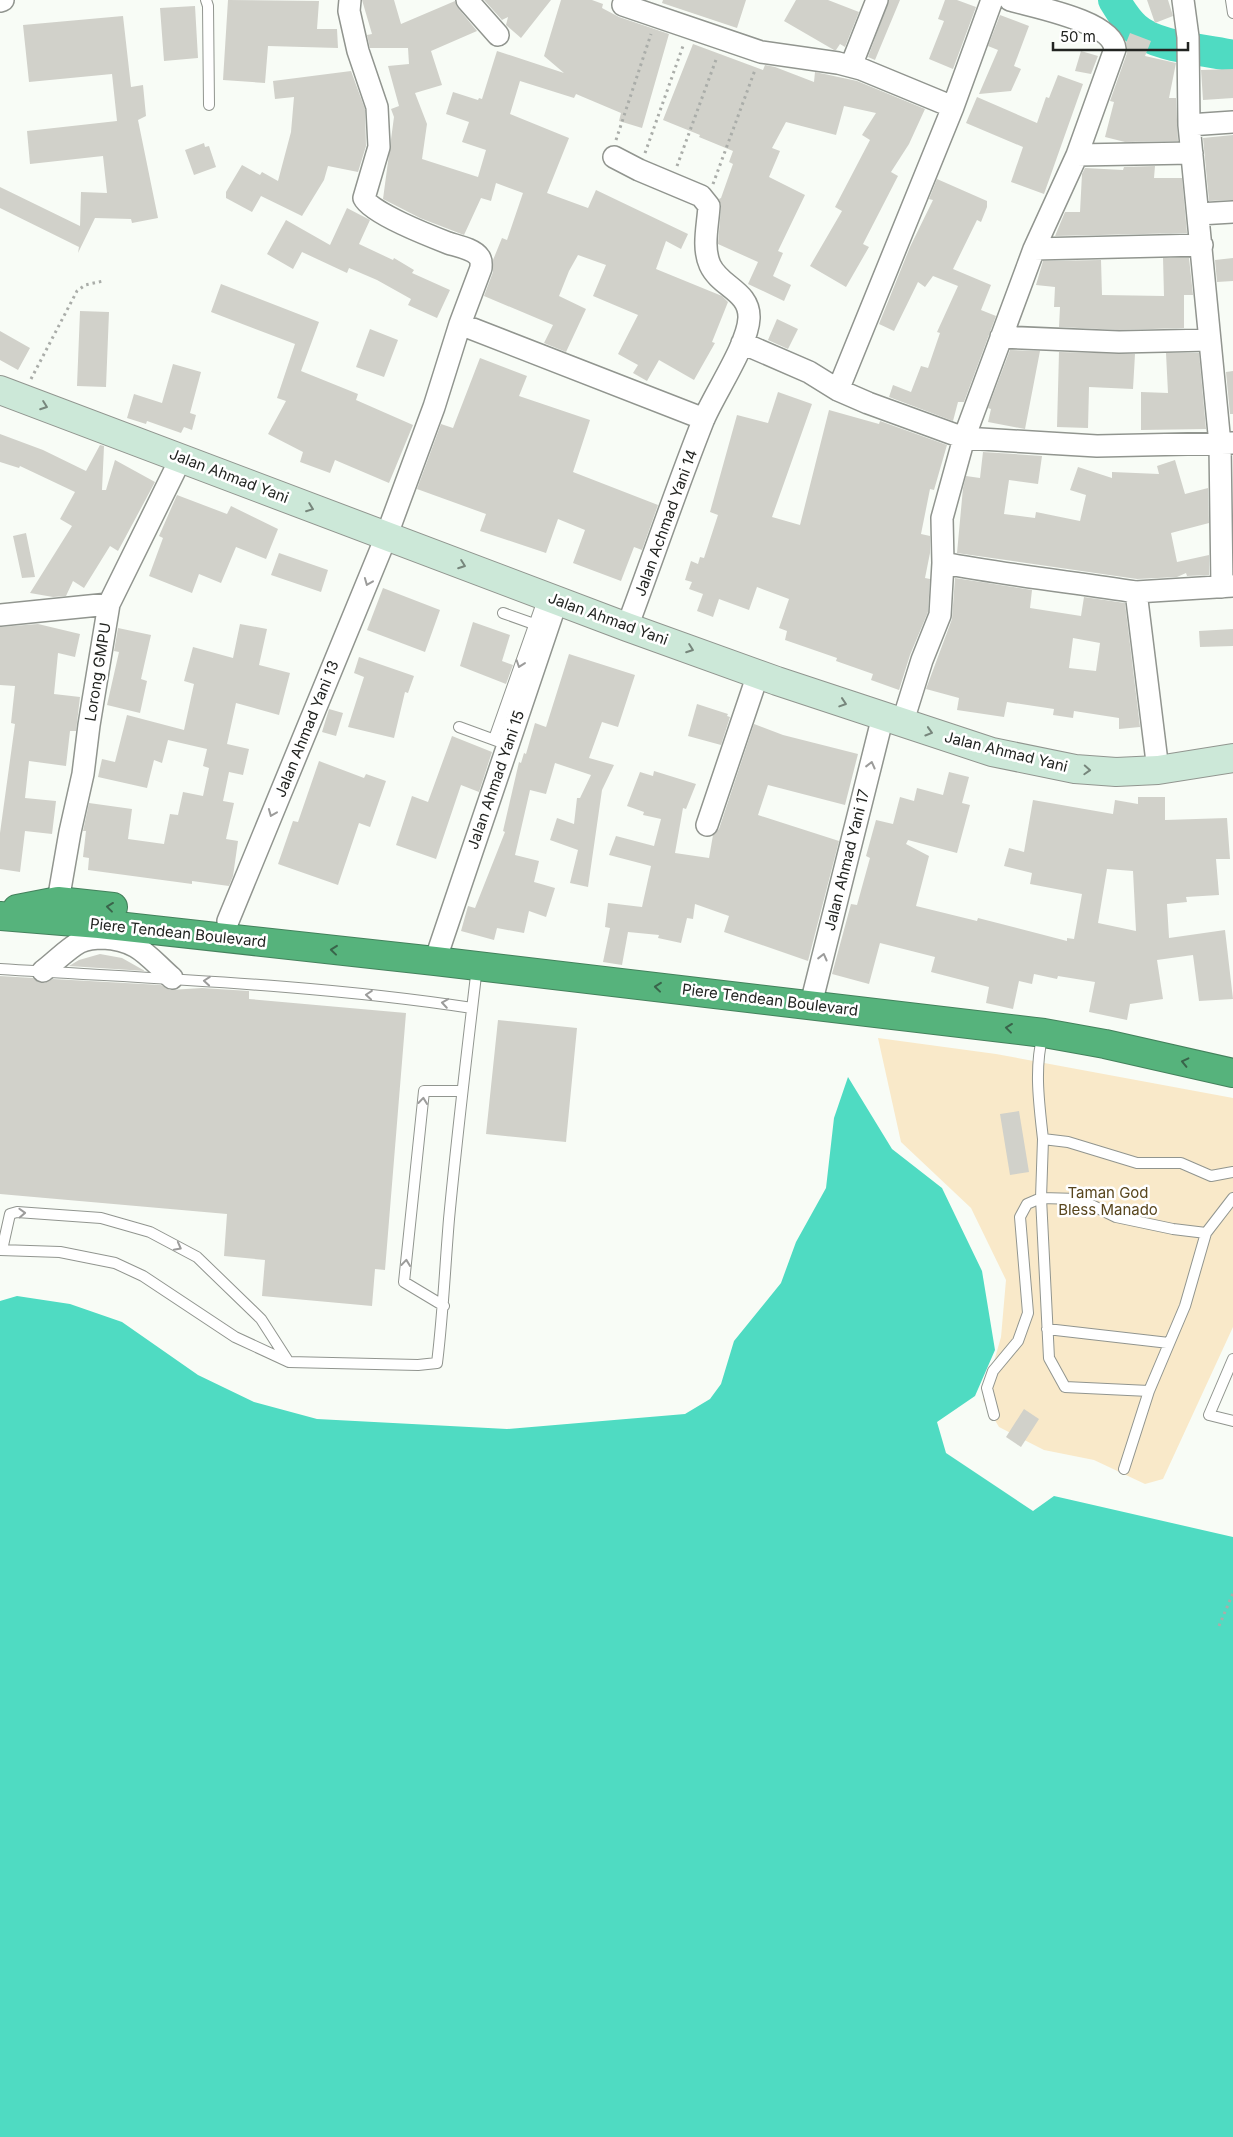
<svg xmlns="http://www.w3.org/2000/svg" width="1233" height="2137" font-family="Inter,sans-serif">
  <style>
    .green { fill: #f9e9c9 }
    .water { fill: #4fdbc2 }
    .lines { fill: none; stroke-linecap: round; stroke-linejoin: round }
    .river { stroke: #4fdbc2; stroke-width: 32 }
    .building { fill: #d1d1ca; fill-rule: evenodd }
    .lane-casing { stroke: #91958f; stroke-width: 12 }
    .street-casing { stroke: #91958f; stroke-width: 24 }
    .secondary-casing { stroke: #91958f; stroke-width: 30 }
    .highway-casing { stroke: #44815c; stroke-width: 30 }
    .path { stroke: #aaada9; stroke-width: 3; stroke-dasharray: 2.5 4; stroke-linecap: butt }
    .lane { stroke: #fff; stroke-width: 10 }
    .street { stroke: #fff; stroke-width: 21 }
    .secondary { stroke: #cce8d8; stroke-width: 28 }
    .highway { stroke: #56b37c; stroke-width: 28 }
    .oneway { stroke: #77867c }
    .oneway2 { stroke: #9c9c9b }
    .oneway3 { stroke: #39644a }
    .labels { text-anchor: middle; stroke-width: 5; stroke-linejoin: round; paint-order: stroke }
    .street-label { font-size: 15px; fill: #222421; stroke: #fff }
    .park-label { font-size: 15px; fill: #58461e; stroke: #fff }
  </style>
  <rect width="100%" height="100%" fill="#f8fcf6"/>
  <!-- green -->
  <path class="green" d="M878 1038 996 1054 1233 1098V1327L1163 1479 1145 1484 1094 1460 1044 1450 999 1427 983 1400 1001 1337 1006 1280 971 1208 901 1142Z"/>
  <!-- water -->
  <path class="water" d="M848 1077 892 1149 942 1188 982 1271 995 1350 975 1396 937 1422 946 1453 1033 1511 1054 1496 1233 1537V2137H0V1301L17 1296 70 1304 122 1322 198 1375 254 1402 317 1419 507 1429 685 1414 710 1399 721 1384 734 1341 781 1283 796 1242 826 1188 834 1118Z"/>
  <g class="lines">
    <!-- river -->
    <path class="river" d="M1114 0C1120 10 1127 21 1135 28 1157 48 1204 49 1233 56"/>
  </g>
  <!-- building -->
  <path class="building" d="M228 0 319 1 317 29H337L338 48 268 46 265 83 223 80Z
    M362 0H394L401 24 455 1 458 8 477 31 431 51 442 85 415 93 427 124 422 159 478 177 486 150 462 142 469 122 446 114 453 92 478 100 479 98 482 99 497 51 564 73 544 56 561 0H592L603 4 602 8 619 17 669 34 642 128 619 121 621 113 576 94 574 98 520 81 510 114 569 138 547 193 588 208 596 190 688 234 681 249 666 241 656 269 722 296 728 302 712 342 715 343 694 380 659 360 647 381 633 373 638 365 618 354 638 315 593 296 606 265 578 255 569 271 559 296 586 309 566 352 544 343 553 325 484 296 493 272V260L502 238 507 240 523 193 496 183 491 201 481 198 464 235 420 218 383 199 394 117 391 109 399 106 388 66 409 64 408 48H370L367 35 372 34Z
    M484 0H551L521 38 506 25 508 17 502 20Z
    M663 0H746L737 28 662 3Z
    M796 0H828L859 12 845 47 840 44 836 50H834L784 21Z
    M889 0H900L875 60 868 57Z
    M945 0H957L976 7 953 69 929 59 944 21 938 19Z
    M1147 0H1168L1173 16 1155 23Z
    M195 6 198 58 164 61 160 8Z
    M1000 15 1029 26 1014 66 1021 69 1011 91 979 94 998 50 988 46Z
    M123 16 131 87 143 85 146 116 138 120 158 218 132 223 131 219 95 218 78 253 79 247 0 208V187L80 226 81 192 107 193 103 156 30 164 27 131 117 121 112 74 29 82 23 25Z
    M1130 33 1151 41 1145 56 1176 63 1169 98H1176L1178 141 1125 142 1105 137 1114 102 1110 101 1127 53 1126 43Z
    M693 44 763 70 765 65 775 67 814 82 815 72 857 81 925 109 909 144 891 172 898 176 863 244 869 247 846 287 810 266 842 211 835 207 870 140 862 135 876 113 844 106 836 135 786 122 772 148 780 151 769 177 805 195 778 251 783 253 773 276 791 285 784 301 748 284 758 262 718 244 721 207 719 199 721 198 733 164 729 162 733 151 699 137 700 135 663 120Z
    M1081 51 1098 56 1091 74 1075 71Z
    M1233 69V98L1203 100 1201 70Z
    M351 71 365 109 366 146 358 172 328 166 324 180 302 216 261 196 252 212 226 198V192L242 165 260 175 262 172 278 181 291 132 294 97 275 99 273 81Z
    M1058 75 1083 84 1044 194 1011 182 1023 147 966 123 977 97 1037 123 1046 97 1049 98Z
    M1233 135V200L1209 201 1203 138Z
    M204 143 205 147 209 146 216 167 194 175 185 150Z
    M1155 166 1154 178H1182L1187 233 1055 236 1065 212H1080L1082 174 1085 168 1123 170 1124 167Z
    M937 179 987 201V207L981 222 977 220 953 269 991 285 981 310 996 316 964 402H958L953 421 889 397 893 385 911 392 921 366 928 368 940 333 937 332 958 286 933 276 925 287 918 282 894 331 879 324 910 247 933 200 929 199Z
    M347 208 370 220 359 244 393 260 394 258 414 270 412 273 450 290 437 318 408 305 411 299 377 280 349 268 347 273 302 252 293 269 267 254 286 220 330 245Z
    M1163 258H1189L1193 295H1184V328L1119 330 1059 327 1060 307H1054L1055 287 1036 285 1043 261 1101 260 1102 295 1164 296Z
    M1233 258V281L1217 282 1215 260Z
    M221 284 319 322 301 371 358 394 356 400 413 425 389 483 335 460 330 473 300 462 303 452 268 434 286 401 277 398 295 344 211 312Z
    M80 311 109 312 106 387 77 386Z
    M777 319 798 329 788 349 768 340Z
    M370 329 398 340 384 377 356 367Z
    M0 331 30 348 18 370 0 360Z
    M1010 350 1040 351 1025 429 988 422 991 409 988 408Z
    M1059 352 1135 354 1133 389 1089 387 1088 428 1057 427Z
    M1166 353H1199L1206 429 1141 430V392L1168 393Z
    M480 358 527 376 519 396 590 420 573 472 658 505 642 550 634 547 621 581 573 563 585 530 558 519 546 553 480 531 486 514 417 489 441 424 453 428Z
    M173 364 201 372 190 413 196 415 192 430 184 427 181 433 147 421 146 424 127 418 134 394 162 403Z
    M1233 371V414H1230L1226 372Z
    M778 392 812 404 772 517 800 525 829 410 879 424 880 421 947 445 934 490 930 489 921 534 930 536V553L925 578 930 579 928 612 910 655 899 690 871 680 873 674 836 661 837 658 785 640 787 631 779 628 789 599 757 587 749 610 719 599 713 617 697 611 703 594 689 589 692 582 685 580 691 561 698 564 700 557 704 558 718 515 710 512 737 415 768 423Z
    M0 434 43 450 86 471 100 445 104 446 102 490H106L115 460 155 482 118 551 110 546 84 588 73 581 66 596 53 597 30 593 72 526 60 519 75 492 20 466 19 468 0 462Z
    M983 452 1042 456 1038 484 1009 480 1004 514 1035 518 1036 512 1080 521 1086 495 1070 490 1078 467 1112 478V472L1159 474 1157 466 1175 460 1185 494 1208 488 1209 523 1171 533 1177 562 1209 555V575L1187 576 1186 573 1177 577 1137 579 957 553 963 488 966 476 980 478Z
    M177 495 227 514 231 506 278 529 266 559 236 547 221 583 199 574 192 593 149 576 163 538 159 536Z
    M26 533 35 577 22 578 13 536Z
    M279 553 328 570 321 592 271 575Z
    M955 578 1032 590 1030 608 1081 616 1084 597 1125 603 1140 727 1119 729V718L1074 711 1073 718 1053 715 1054 709 1007 702 1004 717 957 710 959 698 926 689 952 619ZM1073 638 1100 643 1096 671 1069 668Z
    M383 588 440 610 425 652 367 630Z
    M473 622 510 635 502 661 513 665 506 684 460 666Z
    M38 624 80 634 75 657 58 653 54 694 80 697 76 731H70L66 766 29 761 25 798 56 801 52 834 25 831 20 872 0 869V833L15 724 11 723 15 686 0 685V627Z
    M240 624 267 629 259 665 290 673 279 715 236 703 227 744 249 749 243 775 229 772 223 801 234 803 226 839 238 841 233 876 229 886 192 881V884L88 870 89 858 83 857 86 831H83L89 803 132 809 128 839 164 844 170 814 178 815 183 792 203 796 209 768 203 766 207 749 168 740 162 763 154 760 147 788 98 777 102 759 115 762 127 715 184 730 194 684 184 681 193 647 233 658Z
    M118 628 151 635 141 679 147 681 140 713 107 705 119 652 114 651Z
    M1233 629V646L1200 647 1199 631Z
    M569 654 635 675 618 727 602 722 589 758 614 765 602 790 588 887 570 883 578 850 550 840 557 818 574 824 577 798H580L591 775 555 763 546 794 530 790 515 855 539 861 534 882 555 888 546 917 529 911 524 933 497 928 494 940 461 931 468 906 475 908 505 832 503 831 519 762 521 763 524 753 526 754 535 723 546 727Z
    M359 657 414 676 408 693 405 692 394 738 348 727 364 677 354 673Z
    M697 704 728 714 727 716 730 717 721 745 688 736Z
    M329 709 343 713 336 736 322 732Z
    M754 724 783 735 858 754 845 805 768 785 758 815 839 841 808 961 724 932 729 916 695 904 693 919 687 918 681 943 658 938 659 935 628 932 622 965 603 962 610 928 605 927 608 903 642 907 651 866 609 855 616 836 654 846 661 819 643 815 644 812 627 806 640 772 653 776 654 771 696 784 686 809 683 808 675 853 709 858 713 835 719 829Z
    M452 736 492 752 479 792 461 785 436 859 396 845 412 796 428 802Z
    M319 761 364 778 366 774 386 781 370 827 359 823 338 885 278 864 293 821 298 822Z
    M949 772 969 777 962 803 970 805 957 853 908 840 906 844 929 856 916 906 977 921 978 918 1067 941V938L1074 939 1082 894 1030 884 1032 873 1004 866 1009 848 1024 852 1033 800 1113 814 1115 800 1138 804V797H1165V820L1227 818 1230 859H1216L1219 895 1186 897 1187 902 1167 904 1169 938 1225 930 1233 999 1199 1001 1193 955 1157 960 1163 999 1130 1004 1127 1020 1089 1012 1095 982 1058 976 1057 979 1034 974 1032 984 1019 981 1013 1009 986 1003 989 987 931 972 935 957 880 943 869 984 832 974 851 904 857 905 870 858 866 856 876 820 893 824 900 797 914 801 917 788 943 795ZM1107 869 1133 871 1136 931 1098 923Z
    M100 954 122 958 145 971 69 966 79 960Z
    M0 976 33 978 38 982 44 983 53 979 161 985 170 990 202 988 249 991V999L406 1013 385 1270 375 1269 372 1306 262 1296 265 1260 224 1256 227 1214 0 1194Z
    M498 1020 577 1028 566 1142 486 1134Z
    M1019 1111 1029 1172 1010 1175 1000 1114Z
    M1024 1409 1039 1419 1021 1447 1006 1437Z"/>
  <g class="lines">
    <defs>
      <path id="lane" d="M206 0 208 6 209 105
        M1231 0 1233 13
        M503 613 534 624
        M459 727 500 742
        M494 739 544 597
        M0 969C157 979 316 984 472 1008
        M1043 1034C1034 1068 1039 1103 1043 1139L1068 1142 1137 1163H1181L1211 1176 1233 1172
        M1043 1139 1041 1198 1049 1358 1065 1387 1149 1391
        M0 1250 60 1252 115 1263 143 1276 235 1337 289 1362 418 1365 437 1363C443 1315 445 1267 449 1219 457 1135 467 1051 477 967
        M2 1250 10 1214 17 1212 101 1218 150 1232 197 1257 261 1319 288 1361
        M444 1306 404 1282 424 1091H461
        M1047 1329 1169 1343
        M1233 1359 1209 1415 1233 1421
        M994 1415 987 1388 993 1371 1018 1341 1028 1313 1020 1217 1027 1204 1041 1198 1079 1199 1116 1217 1173 1229 1206 1233 1233 1198
        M1124 1469 1149 1391 1185 1306 1206 1233"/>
      <path id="street" d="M467 0 498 35
        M1183 0 1188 37 1189 125 1220 444 1222 587
        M0 1 3 0
        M623 5 761 52 838 63 861 69 953 107
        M851 66 877 0
        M1189 125 1233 122
        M1077 155 1192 153
        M614 157 639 170 701 196 709 206C708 225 702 247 710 265 720 287 750 291 749 318 748 345 714 394 703 421 676 489 653 558 627 627
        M1199 214 1233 212
        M1034 249 1202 245
        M460 324 704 419
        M1001 337 1119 342 1210 340
        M742 343 809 372 838 390 868 403 964 438 1097 446 1233 443
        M838 390 953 107 992 0
        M943 563C1007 575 1071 582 1136 592L1158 770
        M1136 592 1233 586
        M0 615 109 604
        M902 724 922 660 940 615 943 563 942 518 964 438 1034 249 1077 155 1115 49C1112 21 1034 7 1010 0
        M707 825 758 674
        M58 901 70 832 83 774 89 725 109 604 181 458
        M228 921 386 537 434 407 460 324 481 268C481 264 482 260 479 257 474 249 457 246 448 243 430 236 371 213 364 198L379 147 377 107 358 51 349 11 350 0
        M435 961 557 600
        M43 971C55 962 67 949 80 942 87 939 96 938 103 938 139 940 147 956 172 978
        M811 1004 883 716"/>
      <path id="secondary" d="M0 390 627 627 777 681 992 752 1075 769 1116 772 1158 770 1233 758"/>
      <path id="highway" d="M17 909 58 901 113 907
        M0 916 99 924 435 961 1044 1033 1105 1044 1233 1073"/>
    </defs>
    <!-- lane casing -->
    <use href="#lane" class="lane-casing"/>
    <!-- street casing -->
    <use href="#street" class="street-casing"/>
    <!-- secondary casing -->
    <use href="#secondary" class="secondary-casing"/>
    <!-- highway casing -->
    <use href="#highway" class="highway-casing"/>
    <!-- path -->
    <path class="path" d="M616 140 651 34
      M645 153 683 46
      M677 166 717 57
      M713 184 755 70
      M31 379 77 291 85 285 103 281
      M1219 1626 1233 1593"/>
    <!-- lane -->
    <use href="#lane" class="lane"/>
    <!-- street -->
    <use href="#street" class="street"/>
    <!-- secondary -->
    <use href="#secondary" class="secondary"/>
    <!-- highway -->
    <use href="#highway" class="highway"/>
  </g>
  <!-- one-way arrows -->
  <defs><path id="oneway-chevron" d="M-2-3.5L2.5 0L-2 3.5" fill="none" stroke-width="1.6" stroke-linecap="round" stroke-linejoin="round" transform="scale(1.25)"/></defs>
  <g class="oneway">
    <use href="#oneway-chevron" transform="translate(44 406) rotate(20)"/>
    <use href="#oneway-chevron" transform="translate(310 508) rotate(21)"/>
    <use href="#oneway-chevron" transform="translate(462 565) rotate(20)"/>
    <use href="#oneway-chevron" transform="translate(690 649) rotate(20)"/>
    <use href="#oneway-chevron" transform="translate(843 703) rotate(18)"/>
    <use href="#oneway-chevron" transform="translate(929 732) rotate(17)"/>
    <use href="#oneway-chevron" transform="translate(1087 770) rotate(3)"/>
  </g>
  <g class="oneway2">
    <use href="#oneway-chevron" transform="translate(368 582) rotate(112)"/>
    <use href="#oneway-chevron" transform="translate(520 664) rotate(109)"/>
    <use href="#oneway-chevron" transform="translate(871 765) rotate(-76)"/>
    <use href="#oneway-chevron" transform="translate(272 813) rotate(112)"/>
    <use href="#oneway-chevron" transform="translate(823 957) rotate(-76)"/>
    <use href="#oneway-chevron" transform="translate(207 981) rotate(-175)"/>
    <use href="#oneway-chevron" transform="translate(369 995) rotate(-175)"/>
    <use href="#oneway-chevron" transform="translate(445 1003) rotate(-171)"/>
    <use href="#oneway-chevron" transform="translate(423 1101) rotate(-84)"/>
    <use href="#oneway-chevron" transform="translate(22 1213) rotate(-2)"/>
    <use href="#oneway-chevron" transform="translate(178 1247) rotate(28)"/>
    <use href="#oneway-chevron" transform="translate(406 1263) rotate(-84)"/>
  </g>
  <g class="oneway3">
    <use href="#oneway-chevron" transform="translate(110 907) rotate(-173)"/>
    <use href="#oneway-chevron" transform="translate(334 950) rotate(-174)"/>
    <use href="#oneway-chevron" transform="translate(658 987) rotate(-174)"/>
    <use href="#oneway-chevron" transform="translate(1009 1028) rotate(-173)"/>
    <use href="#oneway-chevron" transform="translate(1185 1062) rotate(-167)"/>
  </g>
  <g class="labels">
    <!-- street labels -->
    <g class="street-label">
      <text transform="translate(229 476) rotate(21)" y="5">Jalan Ahmad Yani</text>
      <text transform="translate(666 523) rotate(-70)" y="5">Jalan Achmad Yani 14</text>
      <text transform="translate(608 619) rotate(20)" y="5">Jalan Ahmad Yani</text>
      <text transform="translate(98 672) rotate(-81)" y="5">Lorong GMPU</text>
      <text transform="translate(307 729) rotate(-68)" y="5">Jalan Ahmad Yani 13</text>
      <text transform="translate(1006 752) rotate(14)" y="5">Jalan Ahmad Yani</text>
      <text transform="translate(496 780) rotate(-71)" y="5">Jalan Ahmad Yani 15</text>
      <text transform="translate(847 860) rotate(-76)" y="5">Jalan Ahmad Yani 17</text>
      <text transform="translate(178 933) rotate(6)" y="5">Piere Tendean Boulevard</text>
      <text transform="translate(770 1000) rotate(7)" y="5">Piere Tendean Boulevard</text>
    </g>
    <!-- park labels -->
    <g class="park-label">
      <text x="1108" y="1198">Taman God<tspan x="1108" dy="17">Bless Manado</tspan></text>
    </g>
  </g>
  <!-- scale -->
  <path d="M1053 42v8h135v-8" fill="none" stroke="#222421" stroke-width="2.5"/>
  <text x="1060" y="42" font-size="15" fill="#222421" stroke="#ffffff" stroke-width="4" paint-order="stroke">50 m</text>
</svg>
